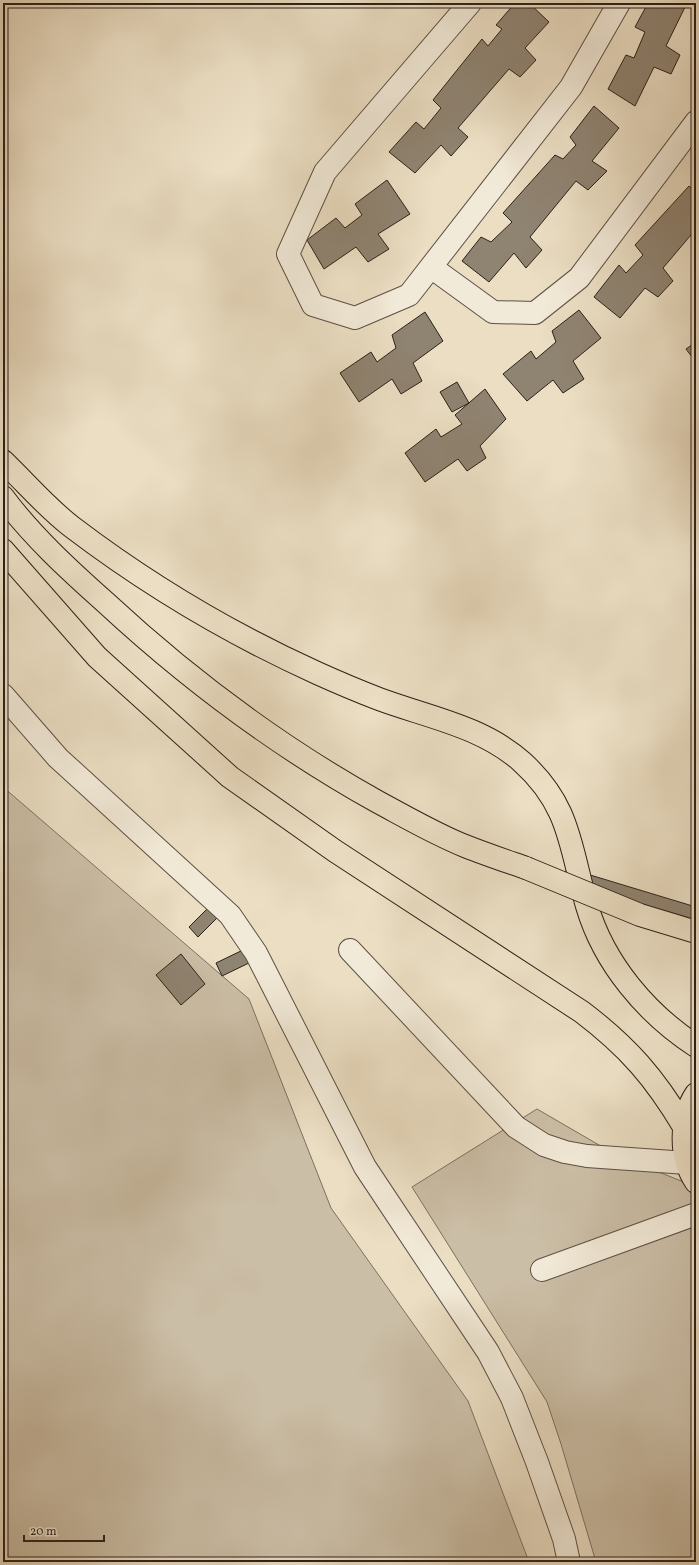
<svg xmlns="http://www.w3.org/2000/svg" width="699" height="1565" font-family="Vollkorn,serif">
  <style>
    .green { fill: #cbbea6; stroke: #7c7060 }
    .building { fill: #8f8371; stroke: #2c2119 }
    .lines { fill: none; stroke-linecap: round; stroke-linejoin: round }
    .minor-casing { stroke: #5c5044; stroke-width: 24 }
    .highway-casing { stroke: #2c2119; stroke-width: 24 }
    .minor { stroke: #f2ead8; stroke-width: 22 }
    .highway { stroke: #ebdec3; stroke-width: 22 }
    .highway-bridge-casing { stroke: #2c2119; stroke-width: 24; stroke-linecap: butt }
    .highway-bridge { stroke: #ebdec3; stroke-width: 22 }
  </style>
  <rect width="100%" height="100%" fill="#ebdec3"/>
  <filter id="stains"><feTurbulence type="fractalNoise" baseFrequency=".005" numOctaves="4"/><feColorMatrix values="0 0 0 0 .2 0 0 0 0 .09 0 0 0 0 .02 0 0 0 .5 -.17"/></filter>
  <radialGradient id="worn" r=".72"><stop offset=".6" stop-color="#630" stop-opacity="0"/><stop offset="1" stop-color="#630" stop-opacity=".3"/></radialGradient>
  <!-- green -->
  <path class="green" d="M3 787 249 999 331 1208 468 1401 529 1562H3Z
    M537 1109 618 1156 689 1184 696 1202V1562H596L561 1444 547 1402 412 1187Z"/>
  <!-- building -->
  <path class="building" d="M515 3H529L549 22 525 48 536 60 520 77 509 69 458 128 468 137 451 156 441 145 415 173 389 152 416 122 424 129 441 108 433 100 482 39 488 46 502 29 496 25Z
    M648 3H687L666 46 680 55 671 74 654 67 635 106 608 89 626 55 634 58 645 32 635 27Z
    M594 106 619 128 592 161 607 171 588 190 576 181 530 237 542 250 526 268 514 253 489 282 462 261 481 237 491 242 512 222 503 213 555 155 563 159 576 145 570 137Z
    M387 180 410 214 378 234 389 249 368 262 356 247 324 269 307 240 336 218 345 228 362 215 355 204Z
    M689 186 696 193V229L663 268 673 281 658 297 645 288 620 318 594 297 619 265 626 273 643 255 635 245Z
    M579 310 601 338 573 361 584 379 563 393 553 380 527 401 503 374 531 351 536 359 556 342 552 331Z
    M425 312 443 341 413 363 422 381 401 394 392 379 359 402 340 373 371 352 377 362 396 348 392 335Z
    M696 342V360L695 361 686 349Z
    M457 382 469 403 452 412 440 392Z
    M485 389 506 419 480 446 486 458 467 471 458 459 425 482 405 453 436 429 441 437 462 424 455 415Z
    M567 868 696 907V933L560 892Z
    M210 906 219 916 198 937 189 927Z
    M245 949 251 962 222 976 216 963Z
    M181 954 205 984 181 1005 156 975Z"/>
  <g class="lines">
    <defs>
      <path id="minor" d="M470 3 325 172 288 254 313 305 355 318 409 295 571 87 619 3
        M431 267 493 312 535 313 579 278 696 122
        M3 695 58 758 230 915 256 953 365 1167 488 1352 512 1398 537 1462 564 1539 569 1562
        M350 950 516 1127 544 1145 565 1152 587 1156 687 1163
        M542 1270 696 1214"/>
      <path id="highway" d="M3 461C26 483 47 508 72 527 147 584 231 634 317 673 337 682 358 691 379 699 427 717 482 726 522 762 571 806 570 848 587 906 604 964 647 1014 696 1046
        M3 497C31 535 69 570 105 602 188 679 279 747 378 802 406 817 435 834 465 846 485 854 506 861 526 868
        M3 550 97 657 230 777 335 851 582 1012C628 1047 655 1078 684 1127
        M696 1094C680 1118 679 1157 696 1182"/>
    </defs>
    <!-- minor casing -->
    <use href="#minor" class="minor-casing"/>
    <!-- highway casing -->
    <use href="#highway" class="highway-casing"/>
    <!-- minor -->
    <use href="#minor" class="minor"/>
    <!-- highway -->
    <use href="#highway" class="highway"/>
    <defs>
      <path id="highway-bridge" d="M526 868 640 915 696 932"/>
    </defs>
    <!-- highway-bridge casing -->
    <use href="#highway-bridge" class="highway-bridge-casing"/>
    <!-- highway-bridge -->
    <use href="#highway-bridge" class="highway-bridge"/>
  </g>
  <!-- margin -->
  <rect width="699" height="1565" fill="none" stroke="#ebdec3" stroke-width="16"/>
  <rect x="4" y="4" width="691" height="1557" fill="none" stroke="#2c2119" stroke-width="2"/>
  <rect x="8" y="8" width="683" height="1549" fill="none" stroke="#2c2119"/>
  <!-- scale -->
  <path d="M24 1535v6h80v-6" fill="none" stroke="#2c2119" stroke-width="2"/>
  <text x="30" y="1535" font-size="12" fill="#2c2119" stroke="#f2ead8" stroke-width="3" paint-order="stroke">20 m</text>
  <rect width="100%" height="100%" filter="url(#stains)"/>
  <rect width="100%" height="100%" fill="url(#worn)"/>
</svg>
